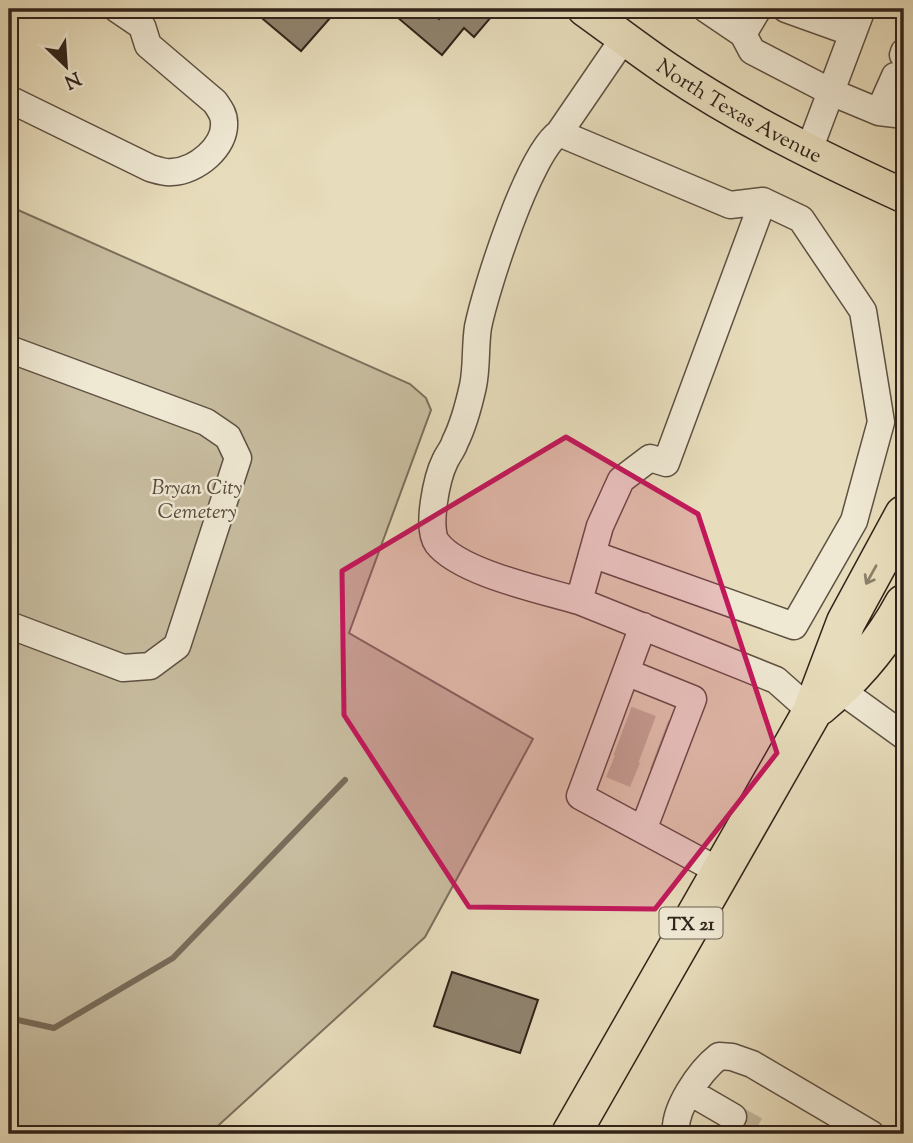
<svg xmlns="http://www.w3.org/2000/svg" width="913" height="1143" font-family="'Sorts Mill Goudy',serif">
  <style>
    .green { fill: #c8bda0; stroke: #7c705d; stroke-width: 2 }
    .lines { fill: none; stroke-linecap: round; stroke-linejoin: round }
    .stream { stroke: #796c5a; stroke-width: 6 }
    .building { fill: #90836e; stroke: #31231a; stroke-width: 2 }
    .minor-tunnel { stroke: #c3b79b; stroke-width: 26; stroke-dasharray: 26 13; stroke-linecap: butt }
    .minor-casing { stroke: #5e5142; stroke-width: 29 }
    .major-casing { stroke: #31231a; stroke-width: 36 }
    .highway-casing { stroke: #31231a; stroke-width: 41 }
    .minor { stroke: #efe8d3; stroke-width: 26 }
    .major { stroke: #e7dcbb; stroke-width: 33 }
    .highway { stroke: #e7dcbb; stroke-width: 38 }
    .oneway { stroke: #8c806a }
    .marked { fill: #c2185b; fill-opacity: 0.2; stroke: #c2185b; stroke-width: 5; stroke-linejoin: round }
    .labels { text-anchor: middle; stroke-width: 5; stroke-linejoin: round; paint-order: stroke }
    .shield { fill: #efe8d3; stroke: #6a5e52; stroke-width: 2 }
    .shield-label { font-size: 19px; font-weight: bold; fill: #31231a }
    .street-label { font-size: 21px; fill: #31231a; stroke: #efe8d3 }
    .park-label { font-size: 21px; font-style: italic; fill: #574a3c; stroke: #efe8d3 }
  </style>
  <rect width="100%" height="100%" fill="#e7dcbb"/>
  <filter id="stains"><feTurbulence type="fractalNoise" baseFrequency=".00286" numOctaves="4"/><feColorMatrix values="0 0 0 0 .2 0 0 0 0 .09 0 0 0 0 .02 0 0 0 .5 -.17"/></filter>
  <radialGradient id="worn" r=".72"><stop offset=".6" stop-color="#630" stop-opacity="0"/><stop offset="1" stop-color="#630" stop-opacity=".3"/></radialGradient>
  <!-- green -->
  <path class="green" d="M9 206 410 384 426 398 431 410 349 633 533 739 425 937 209 1134H9Z"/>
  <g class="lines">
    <!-- stream -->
    <path class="stream" d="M9 1018 54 1028 173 958 345 780"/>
  </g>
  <!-- building -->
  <path class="building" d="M251 9H338L301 51Z
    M404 9H427L439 19 446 10 444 9H483L492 16 474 37 464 28 442 55 397 17Z
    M452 972 538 1000 520 1053 434 1026Z"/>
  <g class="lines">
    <!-- minor-tunnel -->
    <path class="minor-tunnel" d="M627 719 667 734
      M618 743 658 758
      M611 765 649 781
      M733 1117 763 1134"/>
    <defs>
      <path id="minor" d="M706 9 743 34 752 51 831 92 879 112 904 115
        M786 9 853 33
        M743 34 758 9
        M903 55 904 52
        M9 99 150 168C157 170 165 173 172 172 196 171 226 147 224 122 224 114 219 108 215 102L148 45 142 26 117 9
        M879 112 895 76
        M559 133 730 205 763 201 801 219 863 311 881 422 854 521 794 626 592 554
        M809 150 862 9
        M763 201 666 463 650 458 621 480 600 526 579 601 776 680 812 712
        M9 349 206 422 228 437 238 458 177 646 150 666 123 668 9 625
        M579 601C542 590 460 573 437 543 426 528 437 477 445 461 448 454 453 449 455 442 463 426 469 404 473 386 477 367 475 347 478 327 486 288 529 153 559 133L624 38
        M643 626 580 796 721 872
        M626 672 693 699 643 830
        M839 689 904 736
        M690 1092 733 1117
        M676 1134C673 1109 700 1071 719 1056L732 1057 752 1064 871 1134"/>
      <g id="major">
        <path id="s1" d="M584 9C612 29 639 50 667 69 741 119 823 159 904 196"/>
      </g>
      <path id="highway" d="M819 706C853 678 883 643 904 604
        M571 1134 812 712 846 622 904 515"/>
    </defs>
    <!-- minor casing -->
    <use href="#minor" class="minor-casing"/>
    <!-- major casing -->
    <use href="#major" class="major-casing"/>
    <!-- highway casing -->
    <use href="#highway" class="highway-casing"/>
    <!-- minor -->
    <use href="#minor" class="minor"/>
    <!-- major -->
    <use href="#major" class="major"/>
    <!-- highway -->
    <use href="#highway" class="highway"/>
  </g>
  <!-- one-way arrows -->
  <defs><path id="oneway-shaft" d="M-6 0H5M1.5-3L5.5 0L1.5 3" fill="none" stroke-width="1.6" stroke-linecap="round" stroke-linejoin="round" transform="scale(1.75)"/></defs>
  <use class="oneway" href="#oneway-shaft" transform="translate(871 575) rotate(119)"/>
  <!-- marked area -->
  <path class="marked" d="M566 437 698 514 777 753 655 909 469 907 344 715 342 571Z"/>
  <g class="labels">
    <!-- shield labels -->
    <rect class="shield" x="659.5" y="907.5" width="63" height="31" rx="5"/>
    <g class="shield-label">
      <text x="691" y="930">TX 21</text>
    </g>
    <!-- street labels -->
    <g class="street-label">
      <text dy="7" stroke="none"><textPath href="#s1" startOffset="186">North Texas Avenue</textPath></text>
    </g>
    <!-- park labels -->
    <g class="park-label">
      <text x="197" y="494">Bryan City<tspan x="197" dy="24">Cemetery</tspan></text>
    </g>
  </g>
  <!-- margin -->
  <rect width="913" height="1143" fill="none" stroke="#e7dcbb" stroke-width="35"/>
  <rect x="10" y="10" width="892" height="1122" fill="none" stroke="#31231a" stroke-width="3.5"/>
  <rect x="18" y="18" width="878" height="1108" fill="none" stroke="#31231a" stroke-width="2"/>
  <!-- north arrow -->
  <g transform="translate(66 66) rotate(155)" stroke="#efe8d3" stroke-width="5" paint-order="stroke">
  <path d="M0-5L12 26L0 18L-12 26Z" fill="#31231a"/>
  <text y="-10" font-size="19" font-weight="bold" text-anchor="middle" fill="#31231a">N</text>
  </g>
  <rect width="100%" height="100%" filter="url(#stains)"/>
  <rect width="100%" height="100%" fill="url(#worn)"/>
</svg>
